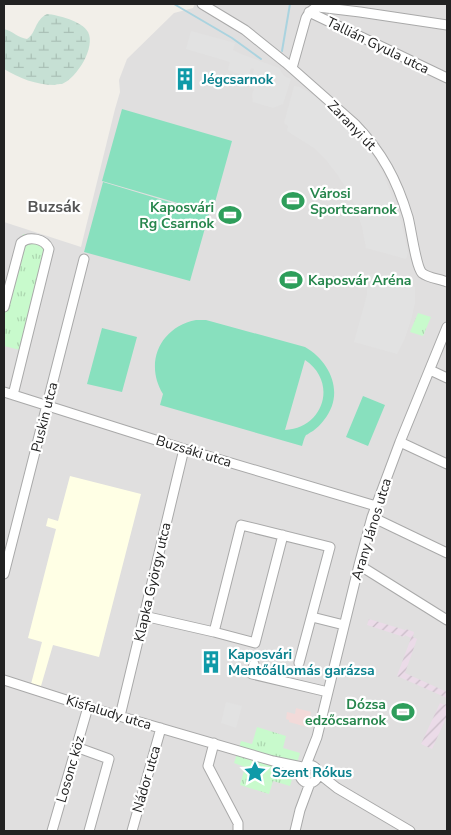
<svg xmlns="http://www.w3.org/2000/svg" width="451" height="835" font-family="'Nunito Sans',sans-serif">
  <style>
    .residential { fill: #e0dfdf }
    .commercial { fill: #f2dad9 }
    .industrial { fill: url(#industrial-furrows) }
    .education { fill: #ffffe5 }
    .wetland { fill: url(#wetland-marsh) }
    .park { fill: url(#park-tufts) }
    .pitch { fill: #88e0be; fill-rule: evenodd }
    .parking { fill: #e2e2e2 }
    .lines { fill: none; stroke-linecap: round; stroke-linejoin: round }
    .stream { stroke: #aad3df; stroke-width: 2 }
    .minor-casing { stroke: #a9a9a9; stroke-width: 11 }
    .minor { stroke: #fff; stroke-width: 9 }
    .labels { text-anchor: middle; stroke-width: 4.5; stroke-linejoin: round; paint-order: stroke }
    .street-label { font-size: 14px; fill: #222; stroke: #fff }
    .culture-label { font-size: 14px; font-weight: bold; fill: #0d838f; stroke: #fff; text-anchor: start }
    .leisure-label { font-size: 14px; font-weight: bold; fill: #27864d; stroke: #fff; text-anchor: start }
    .quarter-label { font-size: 16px; font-weight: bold; fill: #555; stroke: #fff }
  </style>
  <defs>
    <pattern id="industrial-furrows" width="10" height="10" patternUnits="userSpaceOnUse" patternTransform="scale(1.25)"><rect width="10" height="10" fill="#ebdbe8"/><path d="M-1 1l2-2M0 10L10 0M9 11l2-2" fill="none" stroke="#c9bcc7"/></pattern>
    <pattern id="wetland-marsh" width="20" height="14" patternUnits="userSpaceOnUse" patternTransform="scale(1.25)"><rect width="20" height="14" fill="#c6e0d4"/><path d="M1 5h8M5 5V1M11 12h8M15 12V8" fill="none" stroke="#aac0b6"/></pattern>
    <pattern id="park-tufts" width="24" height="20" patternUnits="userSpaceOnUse" patternTransform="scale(1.25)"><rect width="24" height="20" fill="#c8facc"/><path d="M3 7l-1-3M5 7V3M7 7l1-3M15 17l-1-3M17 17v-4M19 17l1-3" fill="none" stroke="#acd6af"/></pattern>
  </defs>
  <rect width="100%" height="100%" fill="#f2efe9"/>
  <!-- residential -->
  <path class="residential" d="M195 4H447V831H4V222L81 247 115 109 120 92 119 80 127 59 174 13 193 8Z"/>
  <!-- commercial -->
  <path class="commercial" d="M296 708 311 712 310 719 311 721 310 725 307 727 289 722V720L286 719 287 712 295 714Z"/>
  <!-- industrial -->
  <path class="industrial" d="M369 619 405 630 406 629 414 632 413 637 417 639 405 673 447 692V698L397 676 411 638 405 635 404 637 367 625Z
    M447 702V716L432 749 421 744 440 703 445 705Z"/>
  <!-- education -->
  <path class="education" d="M70 476 141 494 99 657 53 645 41 686 31 684 42 642 28 638 56 529 46 526 48 518 58 521Z"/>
  <!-- wetland -->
  <path class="wetland" d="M47 14C58 15 82 21 88 32 96 47 77 78 62 84 61 84 56 84 55 85 36 85 19 78 4 69V29C13 31 18 38 27 39 37 32 34 21 47 14Z"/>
  <!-- park -->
  <path class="park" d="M23 234 51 242 24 351 4 346V307Z
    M418 313 431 317 423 336 410 332Z
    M257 727 286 736 283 748 300 753 290 786 273 781 269 794 240 785 245 767 234 763 241 741 252 744Z"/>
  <!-- pitch -->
  <path class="pitch" d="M122 109 232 141 212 213 102 181Z
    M103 182 209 214 190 281 84 252Z
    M196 320H206L305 347C331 362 345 394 324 420 321 424 317 428 313 431 312 431 307 435 306 435 304 438 303 443 302 446L160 405 163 394C144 363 160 327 196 320ZM305 360C338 382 324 428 285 430Z
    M102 328 137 337 122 392 87 384Z
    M363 396 385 405 368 446 346 437Z"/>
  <!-- parking -->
  <path class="parking" d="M191 31 235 43 233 50 241 54 279 68 284 76 291 79 283 104 273 108 253 102 252 94 254 89 249 87 254 69 251 68 248 77 228 70 230 62 186 49Z
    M294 86 300 87 316 97 351 129 374 157 383 173 400 217 408 253 406 259 366 248 362 227 355 206 346 188 337 174 326 160 314 148 287 131 288 126 284 123Z
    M367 274H374L415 287V303L411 320 405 338 397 354 354 342 364 306 367 294Z
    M226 702 242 706 236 728 221 723Z"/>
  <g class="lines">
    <!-- stream -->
    <path class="stream" d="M174 4 232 38 261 59
      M282 51 290 4"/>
    <defs>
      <path id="minor" d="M202 4 245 30 286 63 355 124C382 152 397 180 408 217 411 228 416 267 422 273 428 278 440 279 447 282
        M309 12 447 78
        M292 68 306 18C309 12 312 9 318 7L360 12 447 25
        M4 307 21 243C29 235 45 239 49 249L13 395
        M430 370 447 378
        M4 392 184 449 376 506
        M400 442 447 464
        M372 517 447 553
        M359 565 447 620
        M4 574 84 259
        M144 616 214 632 241 525 330 547 299 663
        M312 617 344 625
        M214 632 255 643 283 535
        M254 664 252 674 328 692
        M4 680 88 707 273 761 302 767
        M120 716 184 449
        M214 743 208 766 238 823V831
        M76 747 109 759 89 831
        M300 774a9 9 0 1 1 18 0a9 9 0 1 1-18 0Z
        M306 765 317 737 359 565 372 517 400 442 447 327
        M318 773 337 788 410 831
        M52 831 88 707
        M132 831 161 728
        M295 831 300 810 310 783"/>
    </defs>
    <!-- minor casing -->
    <use href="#minor" class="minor-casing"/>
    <!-- minor -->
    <use href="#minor" class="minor"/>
  </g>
  <!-- icons -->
  <defs>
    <symbol id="building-bare" viewBox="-9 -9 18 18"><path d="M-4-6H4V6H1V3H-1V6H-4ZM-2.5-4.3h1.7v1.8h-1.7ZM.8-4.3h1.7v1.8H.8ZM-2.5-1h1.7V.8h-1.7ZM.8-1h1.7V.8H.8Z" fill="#0f9aa8" stroke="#fff" stroke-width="2.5" paint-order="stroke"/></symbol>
    <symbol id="stadium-bare" viewBox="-9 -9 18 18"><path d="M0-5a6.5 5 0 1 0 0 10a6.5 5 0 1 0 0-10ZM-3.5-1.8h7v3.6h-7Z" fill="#2e9e5b" stroke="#fff" stroke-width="2.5" paint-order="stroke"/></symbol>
    <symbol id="sight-bare" viewBox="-9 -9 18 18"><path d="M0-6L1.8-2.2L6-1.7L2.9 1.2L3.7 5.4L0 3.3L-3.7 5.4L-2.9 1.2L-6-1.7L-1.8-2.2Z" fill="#0f9aa8" stroke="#fff" stroke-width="2.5" paint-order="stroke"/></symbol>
  </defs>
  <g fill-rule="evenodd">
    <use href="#building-bare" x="169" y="63" width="32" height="32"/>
    <use href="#stadium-bare" x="277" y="185" width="32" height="32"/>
    <use href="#stadium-bare" x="214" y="199" width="32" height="32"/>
    <use href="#stadium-bare" x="275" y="264" width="32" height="32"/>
    <use href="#building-bare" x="195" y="646" width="32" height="32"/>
    <use href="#stadium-bare" x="387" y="696" width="32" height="32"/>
    <use href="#sight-bare" x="239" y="756" width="32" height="32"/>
  </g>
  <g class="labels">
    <!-- street labels -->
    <g class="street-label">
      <text transform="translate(378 45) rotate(26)" y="5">Tallián Gyula utca</text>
      <text transform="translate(352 125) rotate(46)" y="5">Zaranyi út</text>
      <text transform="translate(44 417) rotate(-76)" y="5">Puskin utca</text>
      <text transform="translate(194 451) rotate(17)" y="5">Buzsáki utca</text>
      <text transform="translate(371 529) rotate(-73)" y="5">Arany János utca</text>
      <text transform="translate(152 582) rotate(-77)" y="5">Klapka György utca</text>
      <text transform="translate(109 712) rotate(17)" y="5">Kisfaludy utca</text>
      <text transform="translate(70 769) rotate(-74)" y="5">Losonc köz</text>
      <text transform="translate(146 779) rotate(-74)" y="5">Nádor utca</text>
    </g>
    <!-- culture labels -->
    <g class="culture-label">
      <text x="202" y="84">Jégcsarnok</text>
      <text x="228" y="659">Kaposvári<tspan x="228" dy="16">Mentőállomás garázsa</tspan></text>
      <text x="272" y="777">Szent Rókus</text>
    </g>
    <!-- leisure labels -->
    <g class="leisure-label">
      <text x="310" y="198">Városi<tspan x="310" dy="16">Sportcsarnok</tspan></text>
      <text x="214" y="212" text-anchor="end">Kaposvári<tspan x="214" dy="16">Rg Csarnok</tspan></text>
      <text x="308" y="285">Kaposvár Aréna</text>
      <text x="386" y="709" text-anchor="end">Dózsa<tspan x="386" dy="16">edzőcsarnok</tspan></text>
    </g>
    <!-- quarter labels -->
    <g class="quarter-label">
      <text x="54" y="212">Buzsák</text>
    </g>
  </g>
  <!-- border -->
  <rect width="451" height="835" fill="none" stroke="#222222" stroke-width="10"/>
</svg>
